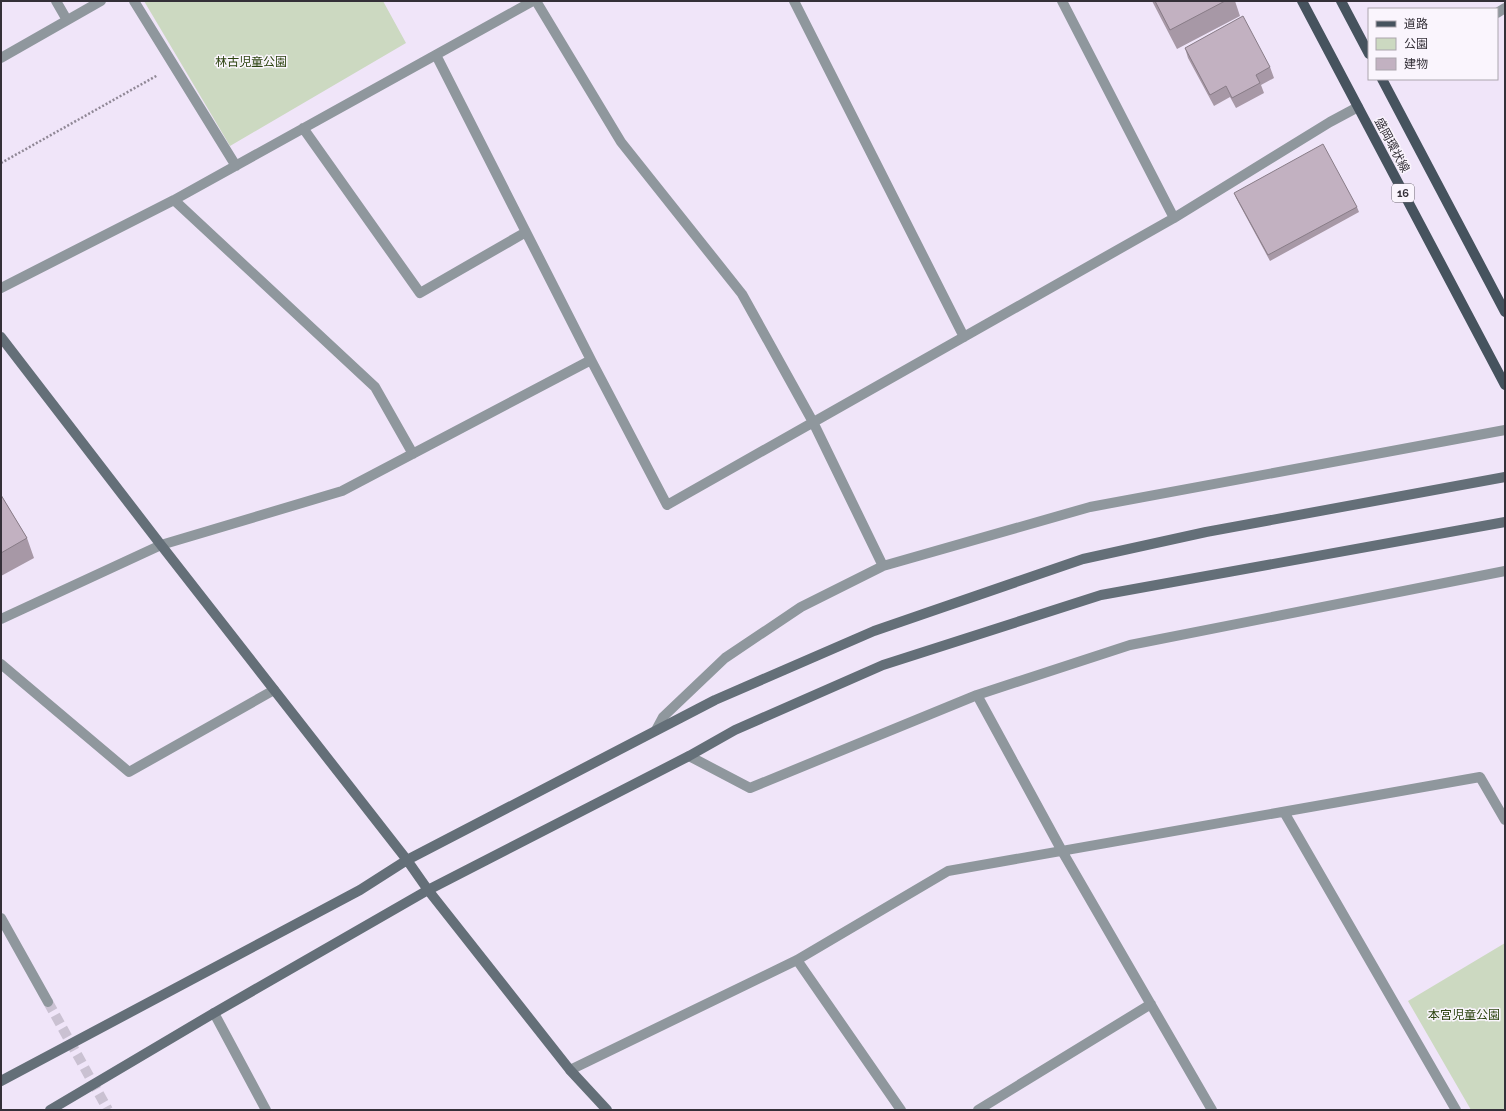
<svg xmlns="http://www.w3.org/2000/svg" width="1506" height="1111" font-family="Raleway,'Noto Sans JP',sans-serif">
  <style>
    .green { fill: #ccd9c1 }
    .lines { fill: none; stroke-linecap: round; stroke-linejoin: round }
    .street-tunnel { stroke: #cac1d2; stroke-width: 10; stroke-dasharray: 10 5; stroke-linecap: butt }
    .path { stroke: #908896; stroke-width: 2.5; stroke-dasharray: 2 2; stroke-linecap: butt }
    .street { stroke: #8f979d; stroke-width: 10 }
    .secondary { stroke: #646f78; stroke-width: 10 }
    .primary { stroke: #46535e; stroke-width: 10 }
    .wall { fill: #a798a6 }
    .building { fill: #c2b1c1; stroke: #887c87 }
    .labels { text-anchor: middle; stroke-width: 3; stroke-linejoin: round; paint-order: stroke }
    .shield { fill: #faf5fd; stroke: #6f6b73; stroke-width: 1 }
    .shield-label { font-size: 11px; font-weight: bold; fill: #343038 }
    .park-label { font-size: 12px; fill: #2c4410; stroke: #faf5fd }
    .street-label { font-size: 12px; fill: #343038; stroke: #faf5fd }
  </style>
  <rect width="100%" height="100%" fill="#f0e5f9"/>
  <!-- green -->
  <path class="green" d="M144 1H383L406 43 230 146Z
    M1505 943V1110H1471L1408 1001Z"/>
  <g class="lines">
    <!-- street-tunnel -->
    <path class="street-tunnel" d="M48 1002 108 1110"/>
    <!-- path -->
    <path class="path" d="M1 163 158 75"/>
    <!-- street -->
    <path class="street" d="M56 1 67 20
      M134 1 236 166
      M536 1 621 142 742 294 813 422 883 566
      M794 1 964 337
      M1062 1 1174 218 1330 122 1358 107
      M1497 13 1505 8
      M436 55 591 360
      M1 58 101 1
      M303 128 420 293 526 232
      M174 200 375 387 413 454
      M1 288 174 200 533 1
      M1 619 161 545 342 491 591 360 667 505 1174 218
      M1 664 129 772 274 690
      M977 695 1062 851 1212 1110
      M656 730 663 717 725 658 801 607 883 566 1090 507 1505 430
      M689 756 750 788 977 695 1130 645 1505 571
      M1284 812 1456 1110
      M1 918 48 1002
      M797 960 901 1110
      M214 1013 266 1110
      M570 1070 797 960 948 871 1480 777 1505 820
      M978 1110 1151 1004"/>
    <!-- secondary -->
    <path class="secondary" d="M1 337 161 545 407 860 428 890 570 1070 607 1110
      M1 1081 360 890 407 860 715 700 874 631 1083 559 1206 532 1505 477
      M50 1110 214 1013 428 890 689 756 735 730 883 665 1101 595 1505 522"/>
    <!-- primary -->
    <path class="primary" d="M1302 1 1505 385
      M1341 1 1369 54
      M1382 79 1505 312"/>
  </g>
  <!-- wall -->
  <path class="wall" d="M1152 1H1235L1240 16 1177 49Z
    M1185 48 1270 67 1274 78 1261 85 1264 93 1236 108 1230 97 1214 106 1188 58Z
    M1234 193 1357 207 1359 212 1270 261 1236 198Z
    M1 495 27 538 34 558 1 576Z"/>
  <!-- building -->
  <path class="building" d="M1155 1H1225L1170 30Z
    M1243 16 1270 67 1256 75 1260 83 1232 98 1226 86 1210 95 1185 48Z
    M1323 144 1357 207 1268 255 1234 193Z
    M1 495 27 538 1 553Z"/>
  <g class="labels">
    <!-- shield labels -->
    <rect class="shield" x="1392" y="184" width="22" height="18" rx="3"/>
    <g class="shield-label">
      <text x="1403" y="197">16</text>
    </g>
    <!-- park labels -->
    <g class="park-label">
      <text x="251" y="66">林古児童公園</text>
      <text x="1464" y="1019">本宮児童公園</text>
    </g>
    <!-- street labels -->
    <g class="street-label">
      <text transform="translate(1392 145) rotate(62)" y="4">盛岡環状線</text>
    </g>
  </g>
  <!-- border -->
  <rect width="1506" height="1111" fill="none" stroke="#343038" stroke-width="4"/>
  <!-- legend -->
  <rect x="1368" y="8" width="130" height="72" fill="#faf5fd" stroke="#aba6ae"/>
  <rect x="1376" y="21" width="20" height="6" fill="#46535e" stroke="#aba6ae"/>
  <text x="1404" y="28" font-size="12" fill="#343038">道路</text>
  <rect x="1376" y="38" width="20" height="12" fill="#ccd9c1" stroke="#aba6ae"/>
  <text x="1404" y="48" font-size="12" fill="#343038">公園</text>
  <rect x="1376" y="58" width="20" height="12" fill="#c2b1c1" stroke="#aba6ae"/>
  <text x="1404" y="68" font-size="12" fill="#343038">建物</text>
</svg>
